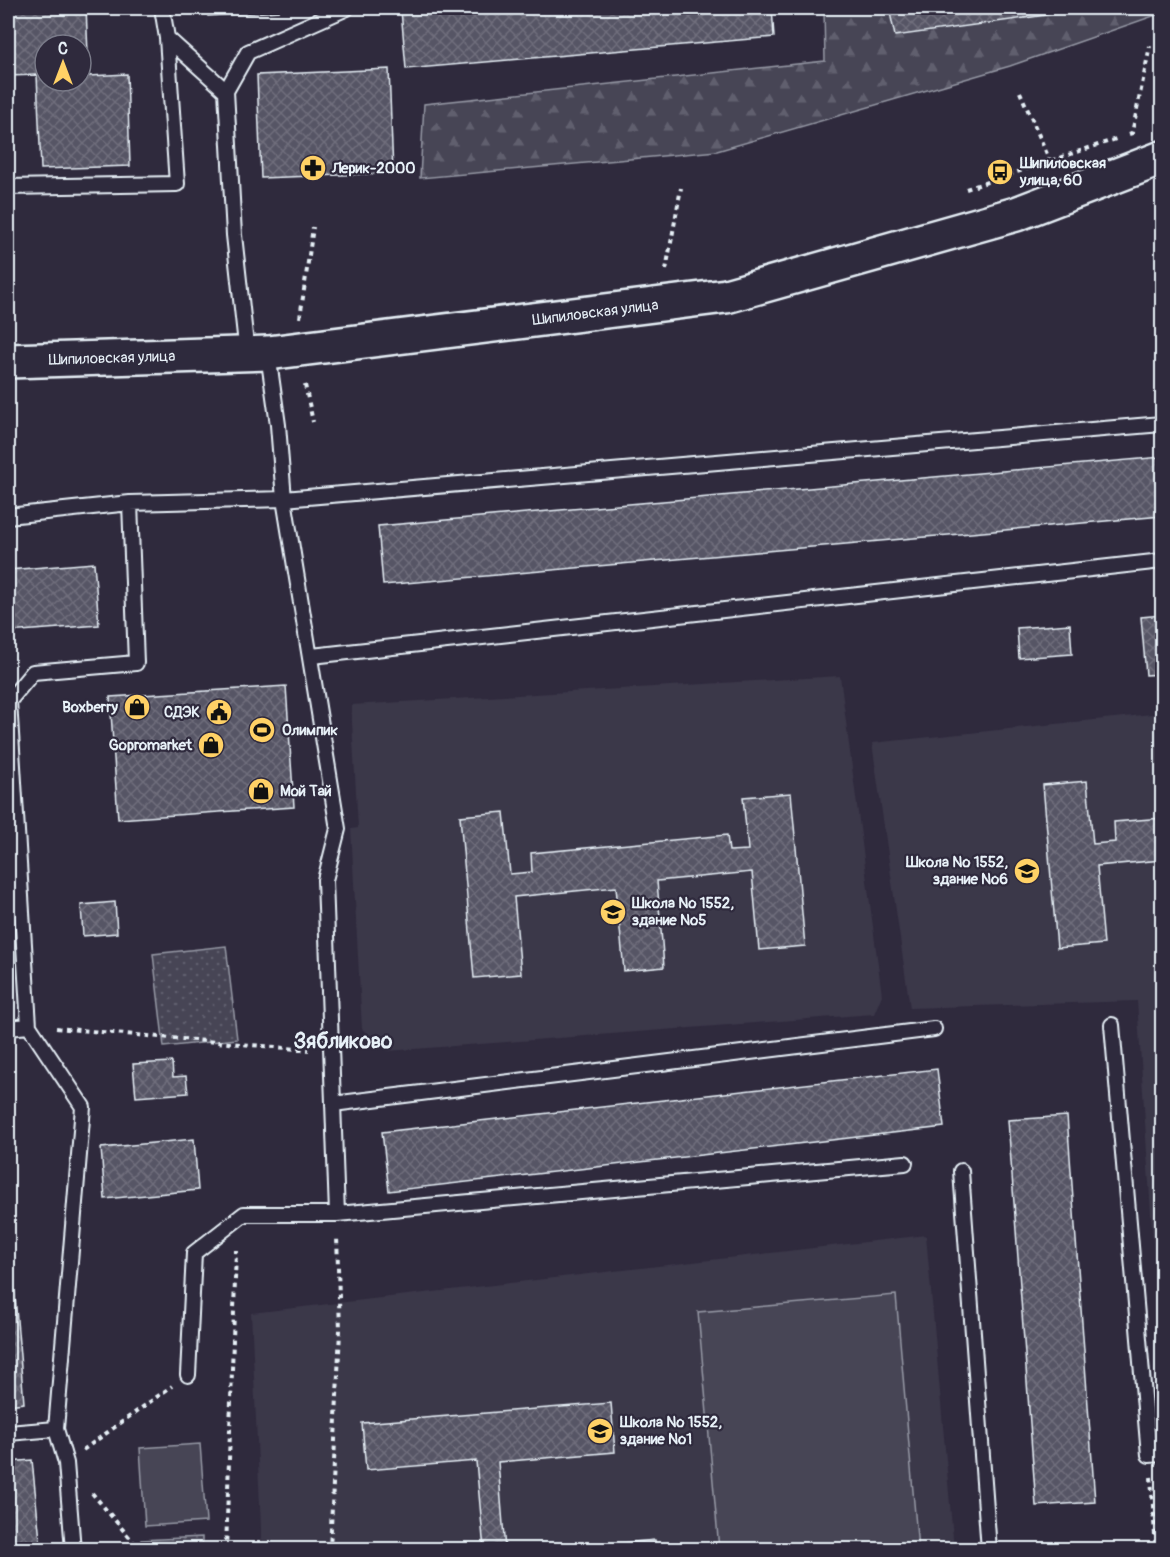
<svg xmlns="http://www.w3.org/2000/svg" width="1170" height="1557" font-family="Pangolin,sans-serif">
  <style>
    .built { fill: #3b3749 }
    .grass { fill: #464455; stroke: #979aa6; stroke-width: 1.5 }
    .forest { fill: url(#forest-firs); stroke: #979aa6; stroke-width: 1.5 }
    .park { fill: url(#park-dots); stroke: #979aa6; stroke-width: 1.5 }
    .building { fill: url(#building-cross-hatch); stroke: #e8f1f8; stroke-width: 1.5; fill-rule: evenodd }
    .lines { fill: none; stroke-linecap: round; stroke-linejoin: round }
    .service-casing { stroke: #e8f1f8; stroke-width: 18 }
    .tertiary-casing { stroke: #e8f1f8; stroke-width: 38 }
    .path { stroke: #e8f1f8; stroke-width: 4; stroke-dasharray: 4.5 4.5; stroke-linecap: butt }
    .service { stroke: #2f2a3d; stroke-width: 14 }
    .tertiary { stroke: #2f2a3d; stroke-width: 33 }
    .labels { text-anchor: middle; stroke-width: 4.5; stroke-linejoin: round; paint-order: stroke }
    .poi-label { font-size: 15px; font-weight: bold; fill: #e8f1f8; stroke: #2f2a3d; text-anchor: start }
    .street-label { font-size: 15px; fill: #e8f1f8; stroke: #2f2a3d }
    .district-label { font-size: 21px; font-weight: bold; fill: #e8f1f8; stroke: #2f2a3d }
  </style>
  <defs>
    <pattern id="forest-firs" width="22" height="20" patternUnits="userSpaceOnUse" patternTransform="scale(1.5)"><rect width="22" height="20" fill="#464455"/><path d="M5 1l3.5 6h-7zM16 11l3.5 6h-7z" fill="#615f6e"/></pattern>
    <pattern id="park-dots" width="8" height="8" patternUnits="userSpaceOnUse" patternTransform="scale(1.5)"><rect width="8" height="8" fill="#464455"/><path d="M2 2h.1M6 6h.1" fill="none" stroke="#615f6e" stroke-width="1.8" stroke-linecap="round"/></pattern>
    <pattern id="building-cross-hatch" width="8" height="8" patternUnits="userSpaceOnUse" patternTransform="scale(1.5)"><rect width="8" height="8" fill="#575565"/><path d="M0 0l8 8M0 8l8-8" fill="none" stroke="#6f6e7c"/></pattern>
  </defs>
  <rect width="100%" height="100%" fill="#2f2a3d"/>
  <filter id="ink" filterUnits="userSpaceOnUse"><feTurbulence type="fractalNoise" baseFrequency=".0167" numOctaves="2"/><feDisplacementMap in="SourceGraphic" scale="12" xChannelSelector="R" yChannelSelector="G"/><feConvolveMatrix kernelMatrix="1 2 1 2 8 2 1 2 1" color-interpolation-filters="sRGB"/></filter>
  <g filter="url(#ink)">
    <!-- built -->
    <path class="built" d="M840 676 882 995 874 1014 388 1051 362 1029 351 829 358 828 351 705Z
      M1162 713V1304L1157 1305 1137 1001 910 1008 872 743Z
      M926 1235 954 1549H262L251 1313Z"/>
    <!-- grass -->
    <path class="grass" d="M896 1295 918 1549H719L698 1312Z
      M200 1444 206 1522 145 1526 140 1448Z"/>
    <!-- forest -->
    <path class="forest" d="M824 8H1162V13L1010 66 717 151 420 178 424 104 825 61Z"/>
    <!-- park -->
    <path class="park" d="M226 946 237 1039 164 1047 153 954Z
      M202 1537V1549H142L141 1540Z"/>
    <!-- building -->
    <path class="building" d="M8 8H86L89 76 127 74 130 166 41 169 37 75 8 76ZM45 45H81V81H45Z
      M207 8H279V11L208 16Z
      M434 8H772L774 37 406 69 401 10Z
      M889 8H1096L895 36Z
      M389 69 393 173 261 178 257 75Z
      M1162 457V516L383 585 378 526Z
      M94 563 99 625 8 632V570Z
      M1162 615V674L1146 675 1141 617Z
      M1070 624 1072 654 1019 658 1017 628Z
      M286 686 294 807 118 819 110 697Z
      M1087 781 1093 844 1115 842 1114 822 1162 818V860L1097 866 1104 944 1057 948 1043 785Z
      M791 793 805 946 759 950 752 872 657 881 664 967 624 971 616 887 514 897 521 974 474 978 460 816 504 812 510 874 532 872 531 853 727 835 729 851 748 850 743 797Z
      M115 902 117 933 83 936 81 905Z
      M172 1062 173 1077 186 1076 188 1093 136 1097 133 1064Z
      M937 1069 944 1127 389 1191 382 1132Z
      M1067 1116 1095 1502 1036 1506 1008 1120Z
      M194 1139 198 1190 105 1199 101 1148Z
      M8 1214 24 1403 8 1405Z
      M611 1403 615 1452 498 1462 505 1550H484L476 1461 366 1470 362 1423Z
      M32 1460 41 1550H8V1462Z
      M1159 1491H1162V1545Z
      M655 1540 656 1550H544Z"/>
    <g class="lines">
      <defs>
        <path id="service" d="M167 38 226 91 234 235 247 354
          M226 91 248 52 347 8
          M8 187 177 184 167 38 162 8
          M8 516 130 503 284 499 278 425 268 354
          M312 656 1162 561
          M1112 1025 1149 1455 1162 1454
          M8 1028 29 1026
          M333 1104 934 1029
          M905 1163 337 1214 325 880 338 829 284 499 1162 424
          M961 1171 989 1550
          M188 1375 194 1253 244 1214H337
          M8 1433 56 1429
          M73 1550 66 1463 56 1429 83 1107 29 1026 9 701 33 672 136 663 130 503"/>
        <g id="tertiary">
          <path id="s1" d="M8 361 268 353 726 296 1016 214 1162 158"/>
        </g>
      </defs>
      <!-- service casing -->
      <use href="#service" class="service-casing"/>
      <!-- tertiary casing -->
      <use href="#tertiary" class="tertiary-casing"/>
      <!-- path -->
      <path class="path" d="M1020 92 1050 161
        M1129 134 1132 133 1150 46
        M966 189 1116 139
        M666 270 681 188
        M300 318 313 227
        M305 385 313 422
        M56 1028 309 1050
        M83 1450 172 1386
        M1151 1477 1156 1550
        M92 1493 140 1550
        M226 1550 236 1250
        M330 1550 340 1330 337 1236"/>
      <!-- service -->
      <use href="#service" class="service"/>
      <!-- tertiary -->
      <use href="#tertiary" class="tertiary"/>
    </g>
  </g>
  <!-- icons -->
  <defs>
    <symbol id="pharmacy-disc" viewBox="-11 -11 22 22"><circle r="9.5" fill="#ffd166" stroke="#2f2a3d"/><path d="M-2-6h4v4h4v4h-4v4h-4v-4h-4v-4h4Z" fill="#111"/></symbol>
    <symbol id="bus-disc" viewBox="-11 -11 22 22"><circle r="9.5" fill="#ffd166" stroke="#2f2a3d"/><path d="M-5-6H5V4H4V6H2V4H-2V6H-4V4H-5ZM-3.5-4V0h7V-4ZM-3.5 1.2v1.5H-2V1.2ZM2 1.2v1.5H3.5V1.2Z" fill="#111"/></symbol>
    <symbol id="shop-disc" viewBox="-11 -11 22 22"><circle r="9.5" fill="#ffd166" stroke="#2f2a3d"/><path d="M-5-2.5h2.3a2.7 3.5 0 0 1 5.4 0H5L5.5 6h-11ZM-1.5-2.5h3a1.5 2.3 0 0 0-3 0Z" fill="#111"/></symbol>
    <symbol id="civic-disc" viewBox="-11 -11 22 22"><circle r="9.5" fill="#ffd166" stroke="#2f2a3d"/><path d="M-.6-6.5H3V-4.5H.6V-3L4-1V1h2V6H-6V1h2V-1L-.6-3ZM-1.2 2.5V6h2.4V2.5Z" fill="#111"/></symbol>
    <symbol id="stadium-disc" viewBox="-11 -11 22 22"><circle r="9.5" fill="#ffd166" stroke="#2f2a3d"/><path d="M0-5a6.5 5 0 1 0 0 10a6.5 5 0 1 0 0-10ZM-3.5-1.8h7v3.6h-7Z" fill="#111"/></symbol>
    <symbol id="school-disc" viewBox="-11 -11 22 22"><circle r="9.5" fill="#ffd166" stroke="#2f2a3d"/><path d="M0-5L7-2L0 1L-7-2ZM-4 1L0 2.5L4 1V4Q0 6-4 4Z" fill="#111"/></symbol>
  </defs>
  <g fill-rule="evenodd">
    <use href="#pharmacy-disc" x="298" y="153" width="30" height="30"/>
    <use href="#bus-disc" x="985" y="157" width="30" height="30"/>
    <use href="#shop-disc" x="122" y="692" width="30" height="30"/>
    <use href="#civic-disc" x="204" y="697" width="30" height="30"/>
    <use href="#stadium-disc" x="247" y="715" width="30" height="30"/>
    <use href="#shop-disc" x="196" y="730" width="30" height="30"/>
    <use href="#shop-disc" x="246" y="776" width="30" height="30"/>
    <use href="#school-disc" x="1012" y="856" width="30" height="30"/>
    <use href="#school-disc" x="598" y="897" width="30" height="30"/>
    <use href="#school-disc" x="585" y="1416" width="30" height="30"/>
  </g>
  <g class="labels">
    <!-- poi labels -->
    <g class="poi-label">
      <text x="1020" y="168">Шипиловская<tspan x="1020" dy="17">улица, 60</tspan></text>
      <text x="332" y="173">Лерик-2000</text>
      <text x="118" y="712" text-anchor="end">Boxberry</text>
      <text x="200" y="717" text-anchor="end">СДЭК</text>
      <text x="282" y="735">Олимпик</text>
      <text x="192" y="750" text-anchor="end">Gopromarket</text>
      <text x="280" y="796">Мой Тай</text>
      <text x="1008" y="867" text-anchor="end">Школа № 1552,<tspan x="1008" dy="17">здание №6</tspan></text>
      <text x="632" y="908">Школа № 1552,<tspan x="632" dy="17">здание №5</tspan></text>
      <text x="620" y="1427">Школа № 1552,<tspan x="620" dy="17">здание №1</tspan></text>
    </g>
    <!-- street labels -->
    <g class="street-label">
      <text dy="5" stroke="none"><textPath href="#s1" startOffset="590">Шипиловская улица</textPath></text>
      <text dy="5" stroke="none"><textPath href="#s1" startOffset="104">Шипиловская улица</textPath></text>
    </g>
    <!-- district labels -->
    <g class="district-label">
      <text x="343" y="1048">Зябликово</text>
    </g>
  </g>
  <!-- margin -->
  <rect width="1170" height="1557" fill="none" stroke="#2f2a3d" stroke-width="30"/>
  <rect x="15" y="15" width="1140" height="1527" fill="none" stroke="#e8f1f8" stroke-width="2" filter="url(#ink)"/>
  <!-- north arrow -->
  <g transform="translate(63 63)"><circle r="28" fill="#2f2a3d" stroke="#797a88" stroke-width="1.5"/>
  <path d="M0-4.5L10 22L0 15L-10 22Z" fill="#ffd166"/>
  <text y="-9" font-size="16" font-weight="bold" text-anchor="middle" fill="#e8f1f8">С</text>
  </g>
</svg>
